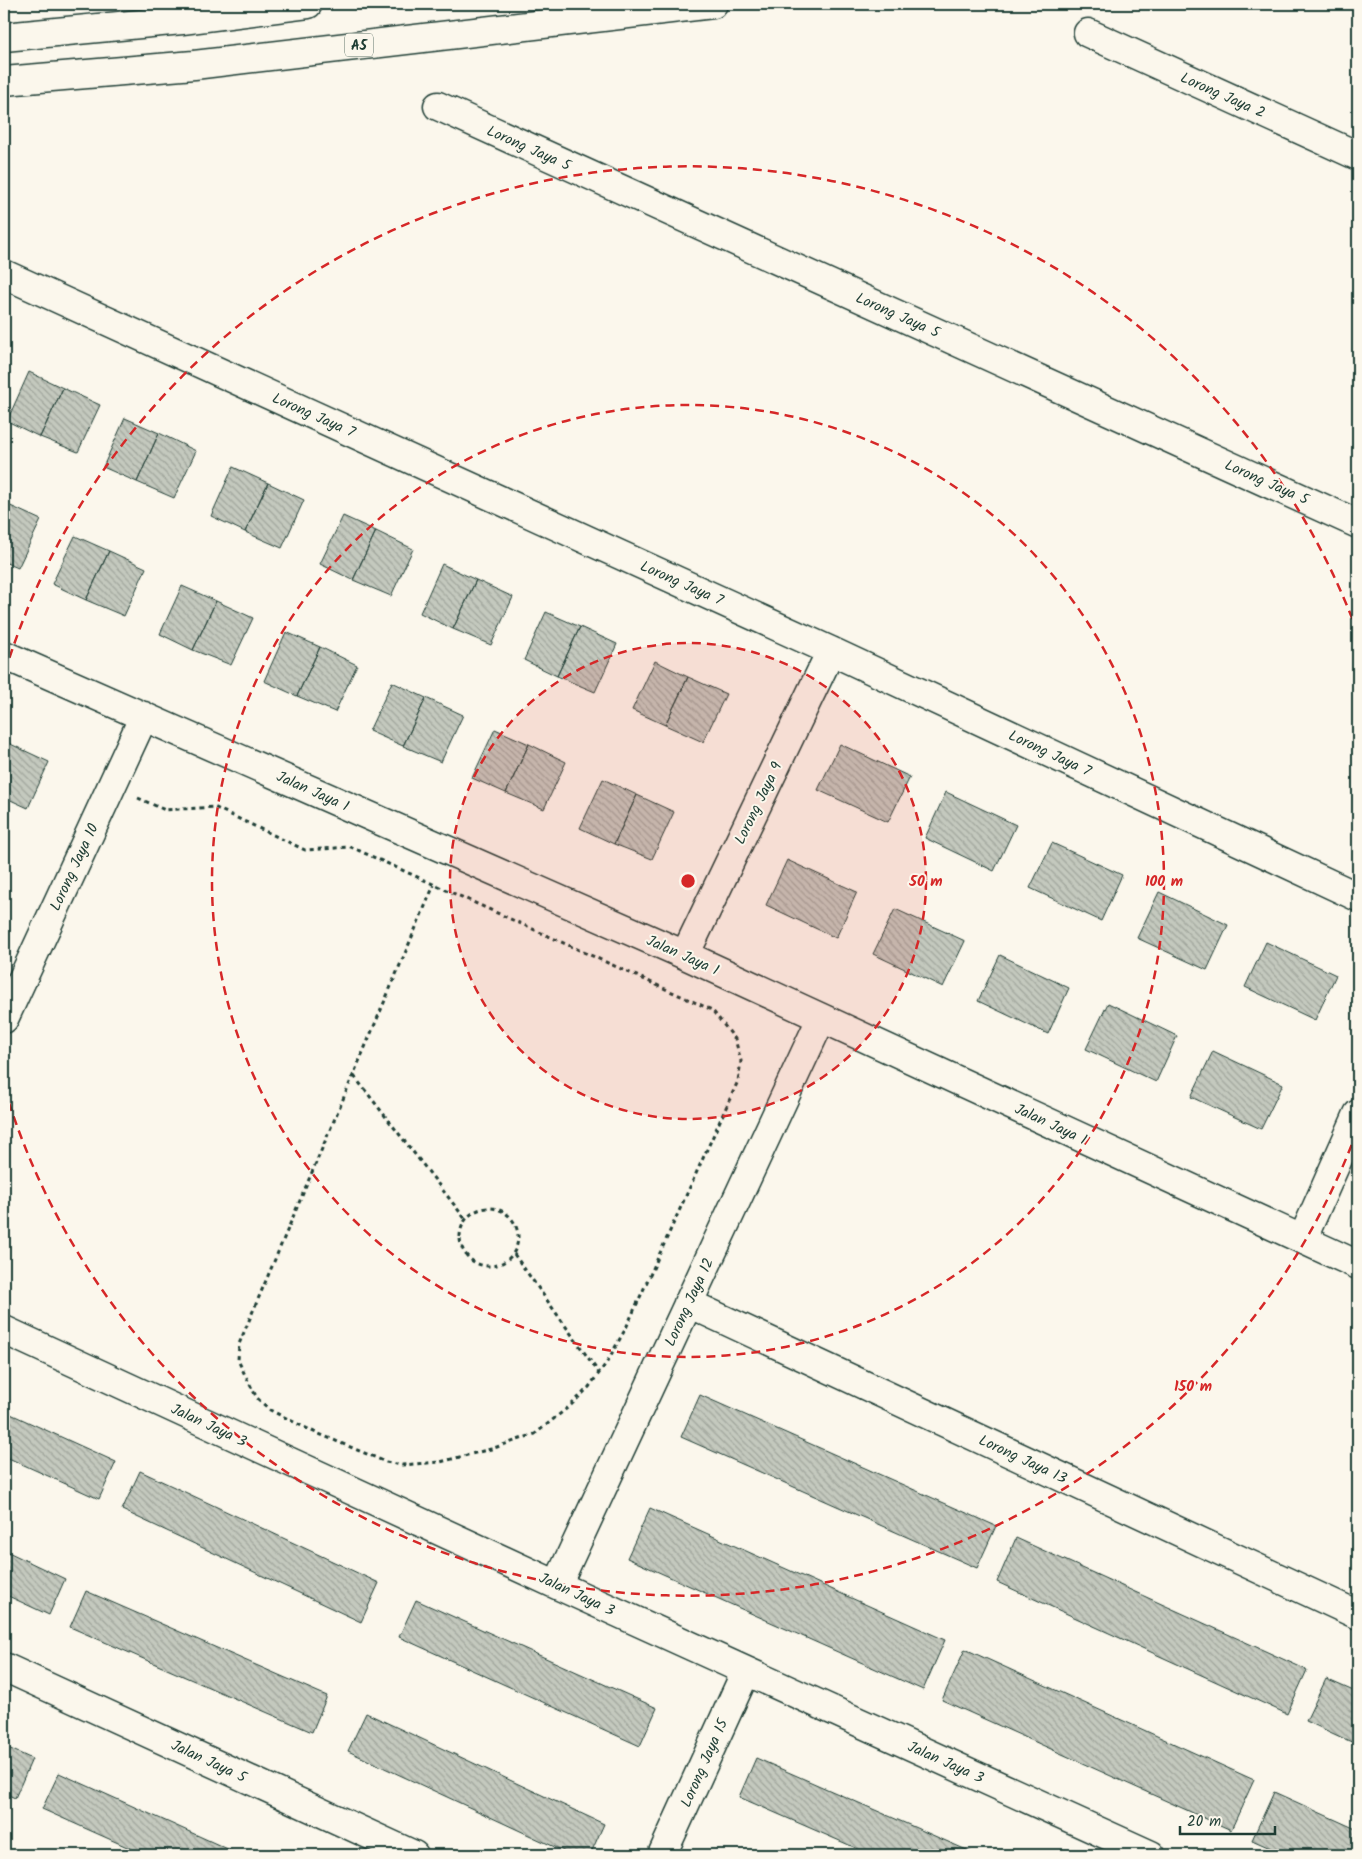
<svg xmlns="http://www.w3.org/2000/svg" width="1362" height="1859" font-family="Kalam,sans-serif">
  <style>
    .building { fill: url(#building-back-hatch); stroke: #1f3d34 }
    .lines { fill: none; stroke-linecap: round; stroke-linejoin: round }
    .minor-casing { stroke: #1f3d34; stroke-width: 31 }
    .trunk-casing { stroke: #1f3d34; stroke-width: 31 }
    .path { stroke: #1f3d34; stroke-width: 3; stroke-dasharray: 4 4; stroke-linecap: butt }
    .minor { stroke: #fbf7ec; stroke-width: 28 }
    .trunk { stroke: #fbf7ec; stroke-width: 28 }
    .ring { fill: none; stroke: #d62828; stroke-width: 2.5; stroke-dasharray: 9 6 }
    .labels { text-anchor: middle; stroke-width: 4; stroke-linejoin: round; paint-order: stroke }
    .shield { fill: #fbf7ec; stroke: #61756b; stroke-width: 1 }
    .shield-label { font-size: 14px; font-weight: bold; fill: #1f3d34 }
    .street-label { font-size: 15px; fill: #1f3d34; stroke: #fbf7ec }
    .centre { fill: #d62828; stroke: #fbf7ec; stroke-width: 2.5 }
    .ring-label { font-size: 15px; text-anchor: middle; font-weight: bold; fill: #d62828; stroke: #fbf7ec; stroke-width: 4; stroke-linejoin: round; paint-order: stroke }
  </style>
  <defs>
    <pattern id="building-back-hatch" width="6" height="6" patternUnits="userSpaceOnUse" patternTransform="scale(1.25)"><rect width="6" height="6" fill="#c4c9be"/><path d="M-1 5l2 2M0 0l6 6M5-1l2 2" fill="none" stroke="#9fa49b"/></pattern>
  </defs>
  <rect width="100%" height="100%" fill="#fbf7ec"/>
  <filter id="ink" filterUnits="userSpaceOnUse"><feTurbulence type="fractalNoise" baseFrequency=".02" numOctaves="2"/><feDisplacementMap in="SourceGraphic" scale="10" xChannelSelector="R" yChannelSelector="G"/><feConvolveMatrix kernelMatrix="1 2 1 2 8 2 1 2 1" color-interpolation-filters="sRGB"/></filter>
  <g filter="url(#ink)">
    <!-- building -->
    <path class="building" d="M29 372 63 388 40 437 7 421Z
      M63 388 100 405 78 452 40 437Z
      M125 418 159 433 137 482 103 467Z
      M159 433 196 451 174 498 137 482Z
      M233 467 268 483 245 532 211 516Z
      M268 483 304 500 282 548 245 532Z
      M4 503 41 520 18 568 4 562Z
      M343 516 376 531 353 580 320 564Z
      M376 531 413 549 391 596 353 580Z
      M75 536 109 551 86 600 52 584Z
      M109 551 146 568 124 616 86 600Z
      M442 564 476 580 453 629 420 613Z
      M476 580 513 597 491 645 453 629Z
      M182 586 216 601 193 650 160 634Z
      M216 601 253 618 231 665 193 650Z
      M546 612 580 627 557 676 524 660Z
      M580 627 617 644 595 692 557 676Z
      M286 632 320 647 297 696 264 681Z
      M320 647 357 665 335 712 297 696Z
      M655 661 688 677 665 725 632 710Z
      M688 677 726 694 703 742 665 725Z
      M392 682 426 698 403 746 369 731Z
      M426 698 463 715 441 762 403 746Z
      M495 729 529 744 506 793 472 778Z
      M4 741 49 762 28 808 4 797Z
      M529 744 566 762 544 809 506 793Z
      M840 744 910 777 888 822 818 790Z
      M603 779 637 795 614 844 580 828Z
      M946 792 1016 825 994 871 925 838Z
      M637 795 674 812 652 859 614 844Z
      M1052 843 1122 875 1101 921 1030 888Z
      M787 860 857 892 836 938 766 905Z
      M1159 892 1228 925 1207 970 1137 938Z
      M895 909 965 941 943 987 873 954Z
      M1266 942 1336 975 1315 1020 1245 987Z
      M1000 955 1069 988 1048 1034 978 1001Z
      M1108 1003 1177 1036 1156 1082 1086 1049Z
      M1213 1051 1283 1084 1261 1129 1191 1097Z
      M700 1395 996 1526 977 1568 681 1437Z
      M4 1411 116 1462 99 1499 4 1456Z
      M140 1471 379 1583 361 1622 122 1510Z
      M650 1508 945 1640 923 1690 627 1558Z
      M1016 1538 1307 1670 1287 1714 997 1582Z
      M4 1550 65 1579 49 1615 4 1594Z
      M86 1591 327 1696 312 1732 70 1627Z
      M416 1600 657 1708 640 1746 399 1637Z
      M965 1649 1254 1780 1231 1830 942 1700Z
      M1326 1679 1358 1693V1745L1306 1721Z
      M366 1713 604 1824 590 1855H572L348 1751Z
      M4 1746 32 1759 15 1798 4 1793Z
      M756 1758 978 1855H872L739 1797Z
      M59 1773 241 1855H145L42 1809Z
      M1274 1792 1358 1830V1855H1286L1252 1840Z"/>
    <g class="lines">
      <defs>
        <path id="minor" d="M1088 33 1358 156
          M438 106 1358 524
          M4 274 831 651 1358 897
          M4 655 685 955 1358 1265
          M685 955 831 651
          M4 1019 144 716
          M1303 1238 1358 1114
          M688 1303 1358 1615
          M4 1330 557 1585 1151 1855
          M557 1585 821 1019
          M4 1667 414 1855
          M662 1855 746 1671"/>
        <path id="trunk" d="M4 37 182 20 308 4
          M4 81 194 65 713 4"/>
      </defs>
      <!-- minor casing -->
      <use href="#minor" class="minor-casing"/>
      <!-- trunk casing -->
      <use href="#trunk" class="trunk-casing"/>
      <!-- path -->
      <path class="path" d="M138 798 165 810 214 807 305 850 351 847 712 1010 735 1039 741 1061 738 1081 626 1328 607 1362 589 1387 571 1405 535 1434 491 1449 440 1462 402 1465 386 1462 312 1431 270 1410 257 1398 245 1375 238 1360 239 1344 434 885
        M354 1076 466 1220
        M460 1237a29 29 0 1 1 58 0a29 29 0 1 1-58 0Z
        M514 1254 599 1373"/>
      <!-- minor -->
      <use href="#minor" class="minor"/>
      <!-- trunk -->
      <use href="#trunk" class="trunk"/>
    </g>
  </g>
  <!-- distance rings -->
  <circle cx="688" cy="881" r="238" fill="#d62828" fill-opacity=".12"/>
  <g class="ring">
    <circle cx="688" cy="881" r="238"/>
    <circle cx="688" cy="881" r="476"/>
    <path d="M1357 1131A714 714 0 0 1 5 1090M5 672A714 714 0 0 1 1357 631"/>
  </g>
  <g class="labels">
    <!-- shield labels -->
    <rect class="shield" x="345" y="33.5" width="28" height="23" rx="4"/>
    <g class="shield-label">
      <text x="359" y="50">A5</text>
    </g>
    <!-- street labels -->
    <g class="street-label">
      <text transform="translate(1223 95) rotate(24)" y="5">Lorong Jaya 2</text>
      <text transform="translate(529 148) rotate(24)" y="5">Lorong Jaya 5</text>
      <text transform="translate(898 315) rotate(24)" y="5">Lorong Jaya 5</text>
      <text transform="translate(314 415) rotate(24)" y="5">Lorong Jaya 7</text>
      <text transform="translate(1267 482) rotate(24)" y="5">Lorong Jaya 5</text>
      <text transform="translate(682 583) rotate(24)" y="5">Lorong Jaya 7</text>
      <text transform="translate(1050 753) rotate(25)" y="5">Lorong Jaya 7</text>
      <text transform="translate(313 791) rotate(24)" y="5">Jalan Jaya 1</text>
      <text transform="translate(758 803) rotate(-64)" y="5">Lorong Jaya 9</text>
      <text transform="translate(74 867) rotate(-65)" y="5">Lorong Jaya 10</text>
      <text transform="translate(683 955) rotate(24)" y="5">Jalan Jaya 1</text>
      <text transform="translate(1051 1124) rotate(25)" y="5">Jalan Jaya 1</text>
      <text transform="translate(689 1302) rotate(-65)" y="5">Lorong Jaya 12</text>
      <text transform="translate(209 1425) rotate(25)" y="5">Jalan Jaya 3</text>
      <text transform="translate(1023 1459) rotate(25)" y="5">Lorong Jaya 13</text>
      <text transform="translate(577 1594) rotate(25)" y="5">Jalan Jaya 3</text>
      <text transform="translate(209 1761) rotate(25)" y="5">Jalan Jaya 5</text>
      <text transform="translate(946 1762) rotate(24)" y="5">Jalan Jaya 3</text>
      <text transform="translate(704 1763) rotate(-66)" y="5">Lorong Jaya 15</text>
    </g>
  </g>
  <circle cx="688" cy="881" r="8" class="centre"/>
  <g class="ring-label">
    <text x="926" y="886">50 m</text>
    <text x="1164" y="886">100 m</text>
    <text x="1193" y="1391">150 m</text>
  </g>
  <!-- margin -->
  <rect width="1362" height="1859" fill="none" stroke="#fbf7ec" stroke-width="20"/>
  <rect x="10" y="10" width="1342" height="1839" fill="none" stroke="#1f3d34" stroke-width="2" filter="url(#ink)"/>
  <!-- scale -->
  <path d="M1180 1826v8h95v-8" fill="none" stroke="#1f3d34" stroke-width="2.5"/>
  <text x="1187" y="1826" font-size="15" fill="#1f3d34" stroke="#fbf7ec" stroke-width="4" paint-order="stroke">20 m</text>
</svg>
